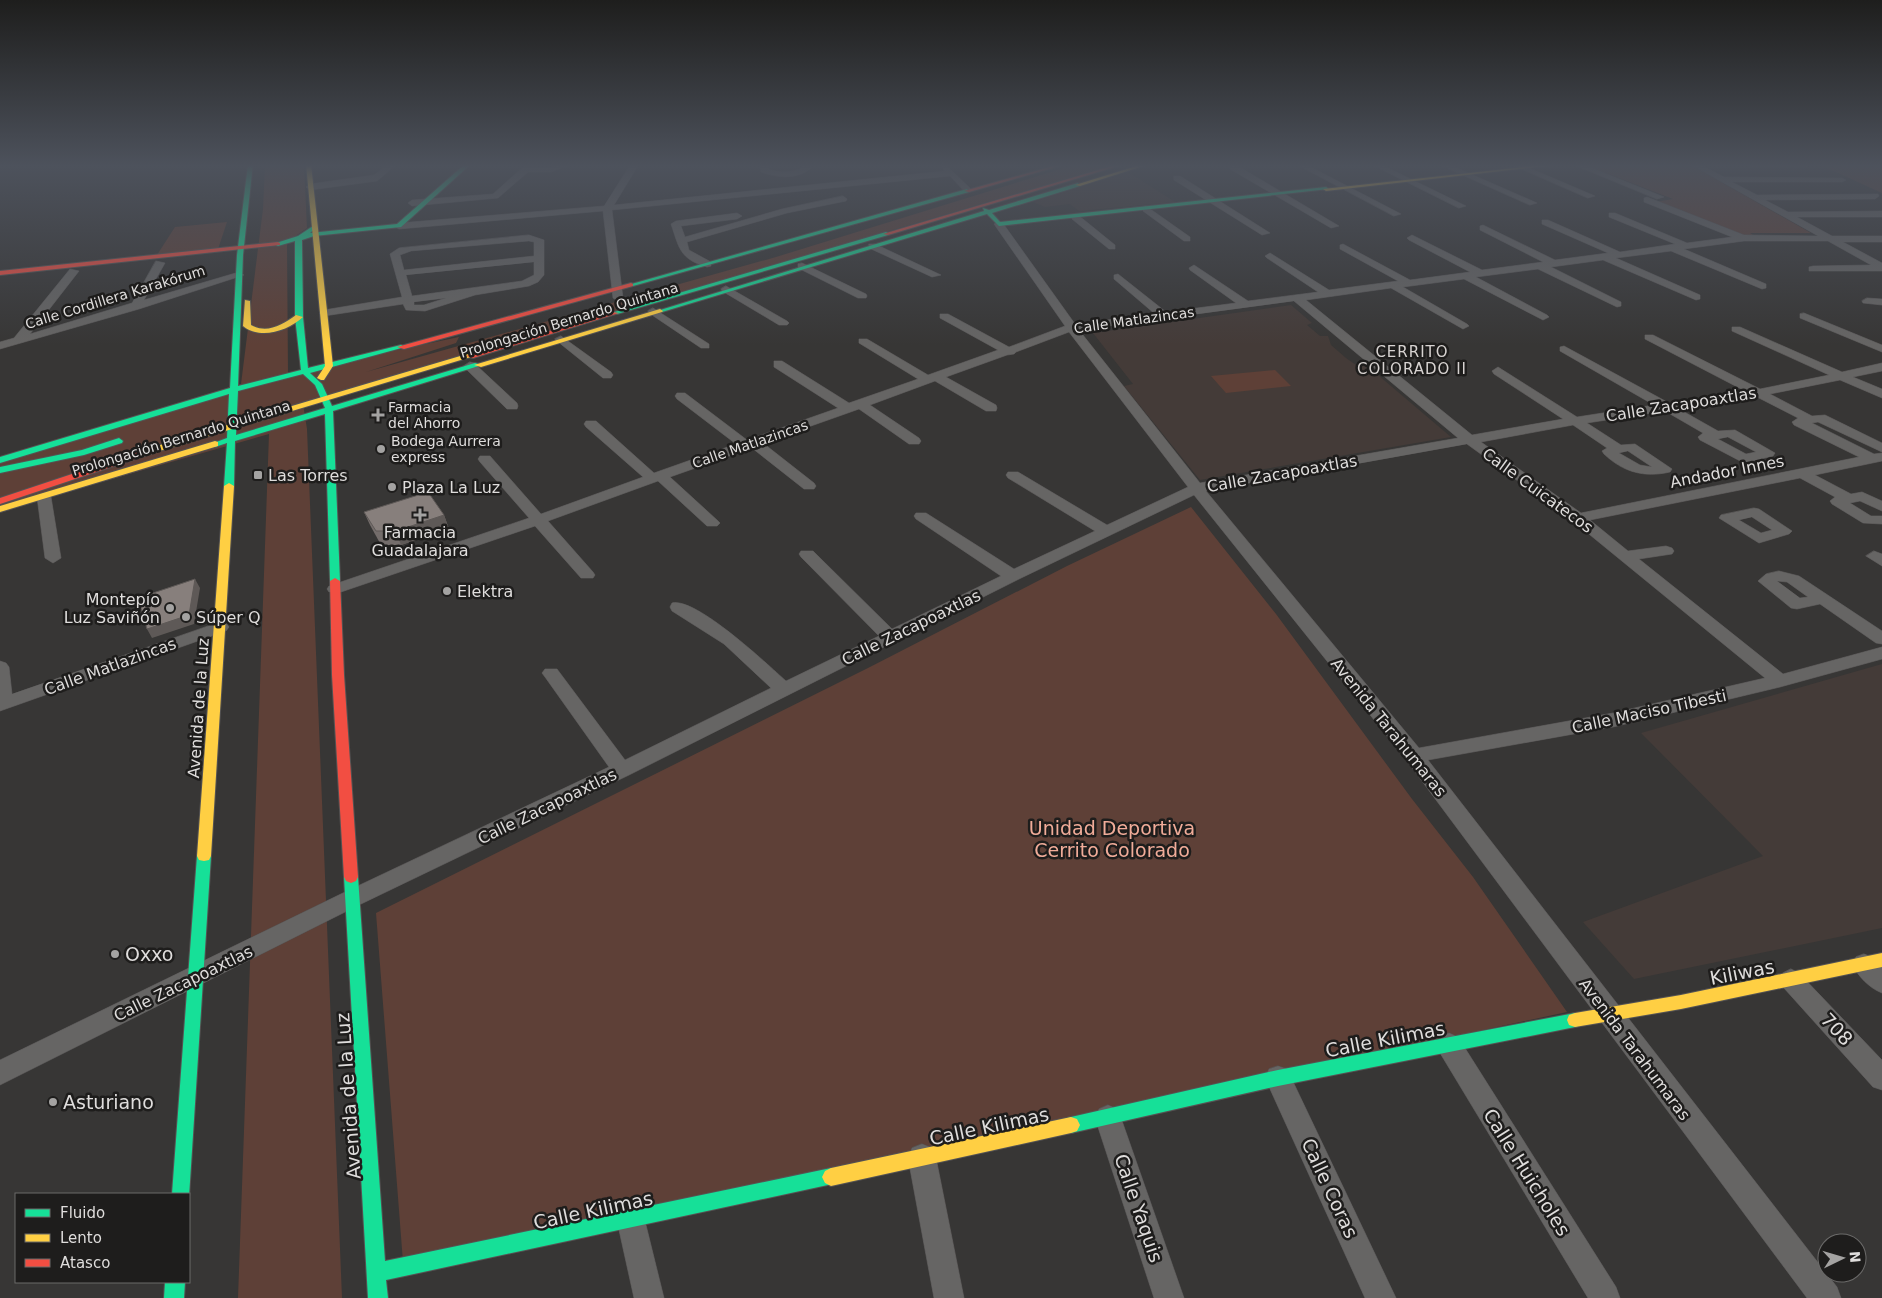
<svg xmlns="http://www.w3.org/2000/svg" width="1882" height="1298" font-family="'DejaVu Sans',sans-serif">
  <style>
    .built { fill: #443b38 }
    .green { fill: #5e4037 }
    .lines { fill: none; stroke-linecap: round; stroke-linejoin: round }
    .street-casing { stroke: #555353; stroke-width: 1 }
    .fast-casing { stroke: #555353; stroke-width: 2 }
    .slow-casing { stroke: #555353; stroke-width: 2 }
    .jam-casing { stroke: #555353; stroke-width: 2 }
    .street { fill: #666564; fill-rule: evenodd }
    .fast { fill: #16e098; fill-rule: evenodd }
    .slow { fill: #ffcf43; fill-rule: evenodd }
    .jam { fill: #f24e42; fill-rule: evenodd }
    .wall { fill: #746d6b }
    .shaded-wall { fill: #5e5957 }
    .building { fill: #877f7c; stroke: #5e5957 }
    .poi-dot { fill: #a4a3a2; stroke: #1e1d1c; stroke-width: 2 }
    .labels { text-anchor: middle; stroke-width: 5; stroke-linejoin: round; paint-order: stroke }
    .far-street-label { font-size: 14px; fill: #dfdddc; stroke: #1e1d1c }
    .far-poi-label { font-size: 14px; fill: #dfdddc; stroke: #1e1d1c; text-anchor: start }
    .far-neighbourhood-label { font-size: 15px; letter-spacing: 1px; fill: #d7d3d1; stroke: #1e1d1c }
    .street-label { font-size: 16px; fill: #dfdddc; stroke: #1e1d1c }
    .poi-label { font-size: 16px; fill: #dfdddc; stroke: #1e1d1c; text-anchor: start }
    .near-park-label { font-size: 19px; fill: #f1ac99; stroke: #1e1d1c }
    .near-poi-label { font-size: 19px; fill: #dfdddc; stroke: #1e1d1c; text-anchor: start }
    .near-street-label { font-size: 19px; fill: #dfdddc; stroke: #1e1d1c }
  </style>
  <rect width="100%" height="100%" fill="#373635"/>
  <!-- built -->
  <path class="built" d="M1128 172 1175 202 1079 211 1070 204 1045 207 1033 202Z
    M1291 305 1312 323 1307 325 1320 336H1328L1331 345 1346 358 1356 365 1365 364 1451 437 1200 480 1124 386 1133 384 1093 333Z
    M1882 664V928L1634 979 1583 922 1763 856 1641 733Z"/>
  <!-- green -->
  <path class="green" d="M265 164H304L307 228 287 242 288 373 459 337 456 343 366 372 776 257 1077 164H1116L303 404 307 429 342 1298H238L269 434 0 511V458L241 384 263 209Z
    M1583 164H1689L1811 233H1750L1753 235 1744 236 1655 202 1673 199Z
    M1818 164H1882V193L1827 168Z
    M227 222 218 249 157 255 175 227Z
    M1275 370 1291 386 1226 393 1211 376Z
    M1191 507 1276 614 1412 799 1473 877 1567 1012 403 1262 376 913 868 668 1067 566Z"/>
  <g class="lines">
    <defs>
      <path id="street" d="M389 164H397L377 181 310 190 306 187 310 184 374 175Z
        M562 164H572L551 172H528L498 198 412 206 408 203 412 200 493 194 523 167 550 168Z
        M631 164H639L614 205 945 171 941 166 945 164 973 191 966 193 950 176 612 210 623 298 618 301 613 298 603 211 399 229 394 226 399 223 604 206Z
        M763 164H772L768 169C780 173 792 173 803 167L801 164H809L812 167C799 180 777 178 761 172L760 166Z
        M1296 164H1305L1401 214 1394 216Z
        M1371 164H1380L1466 206 1459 208Z
        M1438 164H1448L1537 203 1530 205Z
        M1510 164H1520L1595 196 1588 198Z
        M1572 164H1582L1664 197 1657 199Z
        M1690 164H1699L1724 177 1842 178 1846 180 1842 182H1732L1757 195 1878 194 1879 196 1875 199 1765 200 1788 212 1882 211V217H1797L1832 236H1882V242H1843L1882 263V271H1809V267L1813 266 1871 265 1828 241H1744L1684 249 1766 284V288L1762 289 1671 251 1616 258 1700 295V299L1696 300 1603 260 1551 267 1621 302V306L1617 307 1538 269 1476 277 1547 315 1549 317 1543 320 1464 279 1403 287 1467 324 1469 326 1463 329 1391 288 1306 300 1472 435 1563 419 1494 374 1492 371 1498 367 1577 417 1654 405 1560 351V347L1564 346 1669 403 1745 391 1645 339V335H1653L1760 389 1829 375 1732 331V327H1740L1842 372 1882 363V371L1853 377 1882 389V398L1840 380 1770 394 1812 416 1825 415 1882 443V452L1818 422 1812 423 1874 454 1882 453V461L1815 475 1851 494 1862 492 1882 501V511L1860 501 1850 503 1871 516H1882V524L1863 523 1832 504 1830 501 1835 497 1800 478 1590 520 1628 551 1666 546 1672 548 1674 551 1672 554 1639 559 1783 674 1882 647V659L1780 687 1613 727 1428 760 1837 1287 1841 1298H1807L1407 761 1194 495 1019 579 629 775 361 904 0 1085V1060L345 892 609 767 545 677 542 673 545 669H557L625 760 771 688 724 644 672 611 670 607 672 603C696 597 767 664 786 681L879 636 801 557 799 554 801 551H813L892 629 1001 576 916 519 914 516 916 513H926L1014 569 1095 531 1008 478 1006 475 1008 472H1018L1107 525 1188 487 1069 332 1016 352 1014 354 1007 355 946 377 996 405 997 408 996 411H986L935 381 870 405 919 438 921 441 919 444H909L859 409 763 443 814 483 816 486 814 489H804L752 448 670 477 717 520 720 523 717 526H707L658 481 548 521 593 572 595 575 593 578H581L535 526 341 592H329L327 589 329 586 529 518 480 462 478 459 480 456H490L541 514 643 477 586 427 584 424 586 421H596L654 473 736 444 677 399 675 396 677 393H685L747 440 838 408 774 367V361H782L849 403 918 379 859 343V339H867L928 375 998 350 940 318V314H948L1009 347 1065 326 994 224 999 221 1002 222 1075 324 1155 314 1114 279V275L1118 274 1166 312 1236 303 1190 270 1189 268 1194 265 1248 301 1318 292 1267 258 1265 256 1270 253 1329 290 1398 281 1340 249V245L1343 244 1410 280 1470 272 1409 240 1407 238 1412 235 1482 270 1543 262 1480 230V226L1483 225 1555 260 1608 253 1542 224V220H1548L1620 252 1675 244 1609 217V213H1615L1687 243 1732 237 1644 202V198L1647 197 1744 235 1818 236ZM1294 301 1458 438 1200 483 1079 330ZM1757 397 1798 418 1792 422 1794 425 1859 457 1581 513 1481 442 1573 425 1607 448 1602 451 1604 454C1623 472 1644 478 1670 472L1672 469 1635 444 1621 445 1587 423 1665 411 1703 433 1698 437 1700 440 1744 463 1773 456 1775 453 1735 430 1718 431 1679 409ZM1728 437 1756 452 1746 454 1718 439ZM1467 444 1573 521 1765 678 1613 713 1419 748 1206 491ZM1628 451 1652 467 1640 465 1619 453Z
        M1747 164H1811L1807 166H1751Z
        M1230 165H1236L1339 226 1331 228 1230 169Z
        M1174 176H1180L1270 233 1262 235 1174 180Z
        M843 196 847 199 846 201 787 213 687 242 689 250 711 262V266L707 267C679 259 679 247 671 224L676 221 737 213 742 216 737 219 681 226 685 237 782 209Z
        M1146 206 1190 237V241H1184L1143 211V207Z
        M1072 215H1078L1115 245V249H1109L1072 219Z
        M529 235 544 240V275L538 282 529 286 475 295 425 311 406 310 403 304 324 316 319 313 324 310 402 297 390 254 399 248ZM529 241 534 242V256L404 270 400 255 411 251ZM534 262V275L522 281 412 296 406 275ZM446 298 424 305H414V302Z
        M869 244H875L941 275 932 277 869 248Z
        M156 261 165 263 144 300 239 272 244 275 139 309 0 349V342L14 338 70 269 79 271 30 334 132 303Z
        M802 263 866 294 867 296 866 298H858L798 268V264Z
        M726 286 787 321 789 323 787 325H779L722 291 721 289Z
        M1867 298 1882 299V305L1863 303 1862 301Z
        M653 308 709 344V348H701L649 313 648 311Z
        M1804 313 1882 345V352L1800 318V314Z
        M561 336 611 372 613 375 611 378H603L557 341 555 339Z
        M470 362 474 363 517 403 518 406 517 409H507L466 369 464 366Z
        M44 493 51 497 61 558 53 563 45 558 37 497Z
        M1754 508 1759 509 1792 531 1789 534 1759 543 1719 518 1721 515ZM1752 517 1772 530 1761 533 1739 520Z
        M1874 551 1882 554V566L1866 556Z
        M1779 571 1799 576 1882 631V644L1876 643 1820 604 1797 609 1791 608 1758 581 1766 574ZM1777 581 1787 582 1808 597 1800 598Z
        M220 622 226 623 229 627 226 631 0 711V661L6 663 9 667 12 694Z
        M1864 954 1872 957 1882 966V993C1869 988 1858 976 1852 964L1856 957Z
        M1791 969 1799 973 1882 1060V1090L1873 1087 1783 987 1779 980 1783 973Z
        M1449 1033 1458 1037 1616 1287 1620 1298H1588L1440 1053 1436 1045 1440 1037Z
        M1278 1066 1287 1069 1396 1298H1365L1265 1078 1269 1069Z
        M1108 1105 1117 1109 1121 1118 1184 1298H1154L1095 1118 1099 1109Z
        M922 1144 932 1148 936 1158 964 1298H934L908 1158 912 1148Z
        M631 1207 641 1211 645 1221 664 1298H634L617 1221 621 1211Z"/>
      <path id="fast" d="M248 164H253L243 255 238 386 301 370 295 317V241L278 246 276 245V243L298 236 313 226 316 228 310 233 397 224 465 164H471L401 227 314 236 302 240 303 317 308 368 401 345 405 347 310 373 322 384 332 406 475 363 482 365 333 411 340 581 335 584 330 581 325 414 235 441 234 486 229 489 224 486 227 443 215 447 211 444 227 438 229 394 0 463V457L230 388 237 255ZM303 374 315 385 325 408 236 435 238 391Z
        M1078 183 1080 186 992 213 1000 222 1326 187 1329 189 999 226 987 214 662 312 657 311 984 211 983 208 989 210Z
        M967 189 969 192 633 286 628 285Z
        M886 232 888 233V235L617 314 611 313Z
        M119 438 123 441 122 443 84 455 0 473V467L82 450Z
        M204 851 209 852 211 856 189 1197V1194H172L197 856 199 852Z
        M351 871 356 873 358 877 385 1261 831 1168 837 1171 840 1177 837 1183 386 1280 388 1298H368L344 877 346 873Z
        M1575 1013 1581 1015 1583 1020 1581 1025 1575 1027 1278 1086 1071 1133 1065 1131 1062 1125 1065 1119 1071 1117 1278 1070Z
        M165 1282H185L184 1298H164Z"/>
      <path id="slow" d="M306 164H311L333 366 324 380H321L317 378 325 366Z
        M1143 164H1150L1080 186 1075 185Z
        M1550 164H1563L1326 191 1323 189Z
        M245 300 250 301 251 325C267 334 282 325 296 315L303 317C288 331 260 340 243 326Z
        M660 309 663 311 662 312 481 367 474 365Z
        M467 354 474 356 156 452 153 453 149 450 150 448Z
        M215 441 218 442V446L0 512V506Z
        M229 483 234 486 211 856 209 860 204 861 199 860 197 856 224 486Z
        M1882 953V967L1681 1009 1575 1027 1569 1025 1567 1020 1569 1015 1575 1013 1681 995Z
        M1071 1117 1077 1119 1080 1125 1077 1131 1071 1133 831 1186 825 1183 822 1177 825 1171 831 1168Z"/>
      <path id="jam" d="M1060 164H1067L969 192 964 191Z
        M1118 164H1125L888 235 883 234Z
        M278 242 280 243V245L0 275V271Z
        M631 283 633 284V286L404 349 397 347Z
        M613 312 619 313 473 358 466 356Z
        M153 447 157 450 156 452 0 504V498Z
        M335 578 340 581 344 675 358 877 356 881 351 883 346 881 344 877 332 675 330 581Z"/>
    </defs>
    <!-- street casing -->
    <use href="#street" class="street-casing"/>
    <!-- fast casing -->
    <use href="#fast" class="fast-casing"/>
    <!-- slow casing -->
    <use href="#slow" class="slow-casing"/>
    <!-- jam casing -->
    <use href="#jam" class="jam-casing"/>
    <!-- street -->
    <use href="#street" class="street"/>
    <!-- fast -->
    <use href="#fast" class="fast"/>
    <!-- slow -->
    <use href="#slow" class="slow"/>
    <!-- jam -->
    <use href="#jam" class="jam"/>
  </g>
  <!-- wall -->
  <path class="wall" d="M364 512 444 515 449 529 401 545H381L370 525Z"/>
  <!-- shaded-wall -->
  <path class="shaded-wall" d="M444 515 449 529 401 545 396 531Z
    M195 579 200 588 194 624 152 638 147 629Z"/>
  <!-- building -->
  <path class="building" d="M428 492 444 515 396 531H376L364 512Z
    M195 579 189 615 147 629 138 598Z"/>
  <!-- sky -->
  <linearGradient id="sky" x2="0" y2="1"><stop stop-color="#1e1e1d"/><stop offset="0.48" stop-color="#4d525c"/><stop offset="1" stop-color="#4d525c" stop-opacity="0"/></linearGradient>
  <rect width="1882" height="345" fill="url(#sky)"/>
  <!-- markers -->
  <g class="poi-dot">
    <path d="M375.5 407.5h5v5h5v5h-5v5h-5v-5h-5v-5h5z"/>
    <circle cx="381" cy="449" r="5"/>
    <rect x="253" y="470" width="10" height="10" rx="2.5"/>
    <circle cx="392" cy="487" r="5"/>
    <path d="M417.5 507.5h5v5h5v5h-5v5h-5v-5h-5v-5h5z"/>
    <circle cx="447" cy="591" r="5"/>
    <circle cx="170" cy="608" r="5"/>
    <circle cx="186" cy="617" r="5"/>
    <circle cx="115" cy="954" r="5"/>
    <circle cx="53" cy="1102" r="5"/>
  </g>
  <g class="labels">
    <!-- far-street labels -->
    <g class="far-street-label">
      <text transform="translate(115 297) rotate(-17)" y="5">Calle Cordillera Karakórum</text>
      <text transform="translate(569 320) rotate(-17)" y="5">Prolongación Bernardo Quintana</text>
      <text transform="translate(1134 320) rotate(-8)" y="5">Calle Matlazincas</text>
      <text transform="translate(181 438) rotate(-17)" y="5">Prolongación Bernardo Quintana</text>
      <text transform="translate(750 444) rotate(-19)" y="5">Calle Matlazincas</text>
    </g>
    <!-- far-poi labels -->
    <g class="far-poi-label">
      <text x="388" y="412">Farmacia<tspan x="388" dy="16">del Ahorro</tspan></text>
      <text x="391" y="446">Bodega Aurrera<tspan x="391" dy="16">express</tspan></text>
    </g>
    <!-- far-neighbourhood labels -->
    <g class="far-neighbourhood-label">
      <text x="1412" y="357">CERRITO<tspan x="1412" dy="17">COLORADO II</tspan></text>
    </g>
    <!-- street labels -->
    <g class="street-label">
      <text transform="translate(1681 404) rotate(-9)" y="6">Calle Zacapoaxtlas</text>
      <text transform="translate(1727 471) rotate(-11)" y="6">Andador Innes</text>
      <text transform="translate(1282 473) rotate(-10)" y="6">Calle Zacapoaxtlas</text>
      <text transform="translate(1538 490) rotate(36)" y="6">Calle Cuicatecos</text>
      <text transform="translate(911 627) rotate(-26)" y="6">Calle Zacapoaxtlas</text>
      <text transform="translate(110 666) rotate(-20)" y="6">Calle Matlazincas</text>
      <text transform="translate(198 708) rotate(-86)" y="6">Avenida de la Luz</text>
      <text transform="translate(1649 711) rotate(-12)" y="6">Calle Maciso Tibesti</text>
      <text transform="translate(1389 727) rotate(51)" y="6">Avenida Tarahumaras</text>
      <text transform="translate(547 806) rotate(-26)" y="6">Calle Zacapoaxtlas</text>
      <text transform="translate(183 983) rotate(-26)" y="6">Calle Zacapoaxtlas</text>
      <text transform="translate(1635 1049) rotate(53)" y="6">Avenida Tarahumaras</text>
    </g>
    <!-- poi labels -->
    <g class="poi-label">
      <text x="268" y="481">Las Torres</text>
      <text x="402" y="493">Plaza La Luz</text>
      <text x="420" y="538" text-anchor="middle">Farmacia<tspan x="420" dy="18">Guadalajara</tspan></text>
      <text x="457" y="597">Elektra</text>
      <text x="160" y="605" text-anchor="end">Montepío<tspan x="160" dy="18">Luz Saviñón</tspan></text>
      <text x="196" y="623">Súper Q</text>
    </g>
    <!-- near-park labels -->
    <g class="near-park-label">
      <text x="1112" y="835">Unidad Deportiva<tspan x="1112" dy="22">Cerrito Colorado</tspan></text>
    </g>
    <!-- near-poi labels -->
    <g class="near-poi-label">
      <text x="125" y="961">Oxxo</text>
      <text x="63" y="1109">Asturiano</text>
    </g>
    <!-- near-street labels -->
    <g class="near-street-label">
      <text transform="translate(1742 972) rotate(-11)" y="7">Kiliwas</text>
      <text transform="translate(1837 1029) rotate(47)" y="7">708</text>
      <text transform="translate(1385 1039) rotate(-11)" y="7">Calle Kilimas</text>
      <text transform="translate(348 1096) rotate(-94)" y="7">Avenida de la Luz</text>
      <text transform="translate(989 1126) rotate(-12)" y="7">Calle Kilimas</text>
      <text transform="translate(1527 1172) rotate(58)" y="7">Calle Huicholes</text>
      <text transform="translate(1330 1188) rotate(65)" y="7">Calle Coras</text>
      <text transform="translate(1139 1208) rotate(71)" y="7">Calle Yaquis</text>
      <text transform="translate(593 1210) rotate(-12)" y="7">Calle Kilimas</text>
    </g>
  </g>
  <!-- legend -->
  <rect x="15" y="1193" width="175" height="90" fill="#1e1d1c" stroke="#6b6a69"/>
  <rect x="25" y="1209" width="25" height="8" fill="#16e098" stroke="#6b6a69"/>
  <text x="60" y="1218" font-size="15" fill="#dfdddc">Fluido</text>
  <rect x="25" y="1234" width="25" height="8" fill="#ffcf43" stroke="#6b6a69"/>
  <text x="60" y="1243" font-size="15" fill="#dfdddc">Lento</text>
  <rect x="25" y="1259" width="25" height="8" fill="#f24e42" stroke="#6b6a69"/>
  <text x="60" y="1268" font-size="15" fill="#dfdddc">Atasco</text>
  <!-- north arrow -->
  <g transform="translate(1842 1258) rotate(85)"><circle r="24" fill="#1e1d1c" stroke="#6b6a69"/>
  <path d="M0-4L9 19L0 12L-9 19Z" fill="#a4a3a2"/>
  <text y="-8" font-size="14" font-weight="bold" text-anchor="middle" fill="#dfdddc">N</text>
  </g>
</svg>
